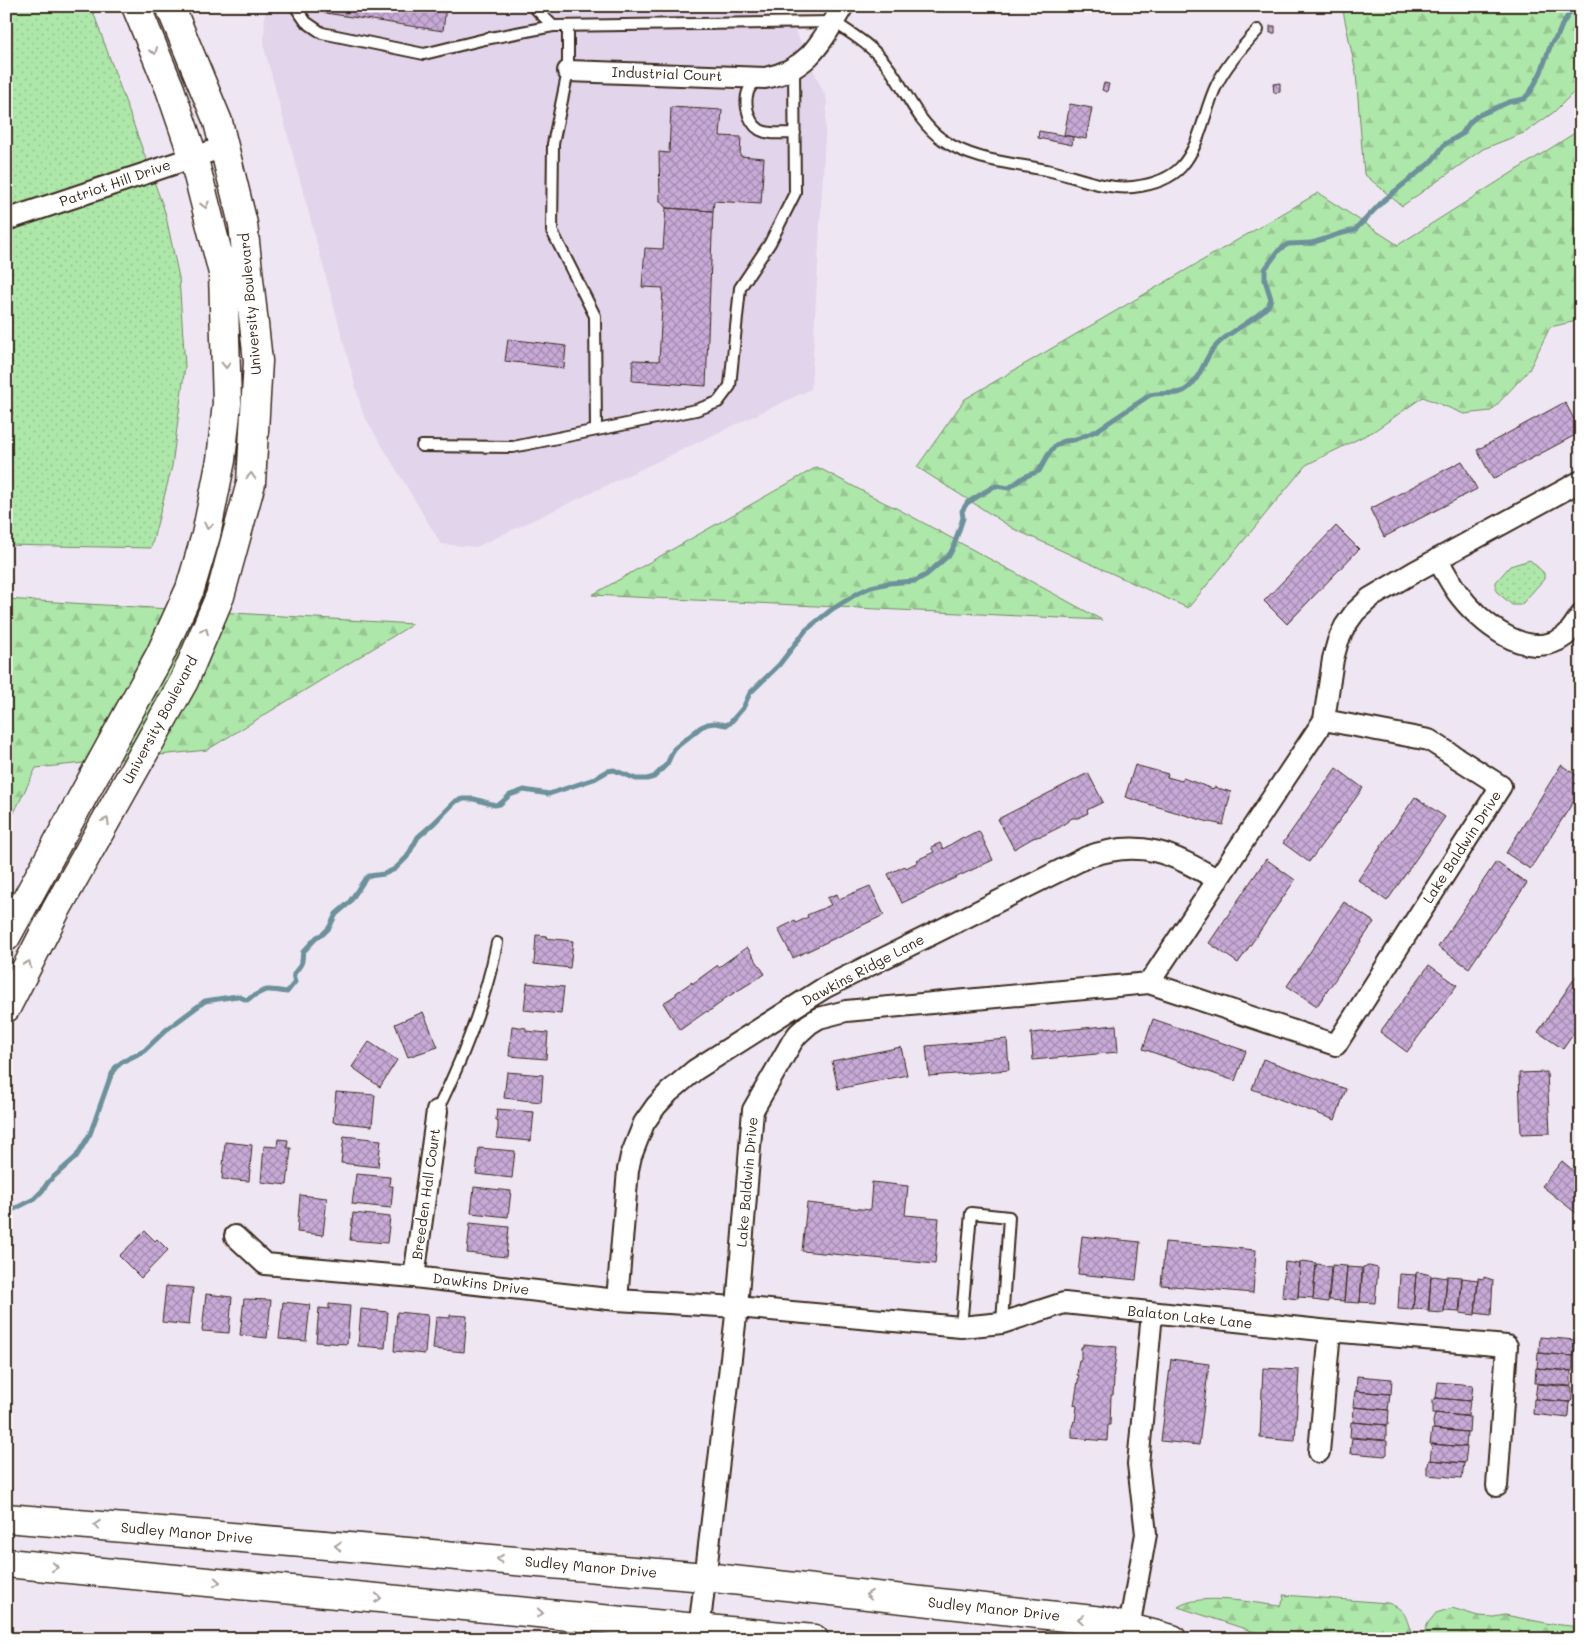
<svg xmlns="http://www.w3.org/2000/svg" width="1587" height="1645" font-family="Mali,sans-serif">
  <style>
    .built { fill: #e2d4eb }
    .grass { fill: url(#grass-dots); stroke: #748864 }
    .forest { fill: url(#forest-firs); stroke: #748864 }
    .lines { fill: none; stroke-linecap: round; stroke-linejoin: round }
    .stream { stroke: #6d919b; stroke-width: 5 }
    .building { fill: url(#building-cross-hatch); stroke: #3b2a1e }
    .service-casing { stroke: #3b2a1e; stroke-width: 14 }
    .minor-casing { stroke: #3b2a1e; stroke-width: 24 }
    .secondary-casing { stroke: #3b2a1e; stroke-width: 31 }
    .service { stroke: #fff; stroke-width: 10 }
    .minor { stroke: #fff; stroke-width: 20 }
    .secondary { stroke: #fff; stroke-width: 28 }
    .oneway { stroke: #a79f9a }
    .labels { text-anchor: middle; stroke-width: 4; stroke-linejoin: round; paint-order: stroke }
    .street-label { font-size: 14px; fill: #3b2a1e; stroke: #fff }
  </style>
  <defs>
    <pattern id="grass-dots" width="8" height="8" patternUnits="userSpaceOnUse" patternTransform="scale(1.25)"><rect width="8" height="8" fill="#aee7aa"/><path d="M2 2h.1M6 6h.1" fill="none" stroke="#97c692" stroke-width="1.8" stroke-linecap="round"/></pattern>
    <pattern id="forest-firs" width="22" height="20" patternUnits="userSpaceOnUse" patternTransform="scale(1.25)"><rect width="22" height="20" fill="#aee7aa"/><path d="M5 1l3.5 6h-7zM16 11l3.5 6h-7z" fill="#97c692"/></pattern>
    <pattern id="building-cross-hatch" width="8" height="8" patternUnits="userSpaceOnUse" patternTransform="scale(1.25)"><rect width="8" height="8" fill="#c7aad7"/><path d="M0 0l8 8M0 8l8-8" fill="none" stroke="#a38bae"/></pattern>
  </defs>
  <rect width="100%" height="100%" fill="#eee6f3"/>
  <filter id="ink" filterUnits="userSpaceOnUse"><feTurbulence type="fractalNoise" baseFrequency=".02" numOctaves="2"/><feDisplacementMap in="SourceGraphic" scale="10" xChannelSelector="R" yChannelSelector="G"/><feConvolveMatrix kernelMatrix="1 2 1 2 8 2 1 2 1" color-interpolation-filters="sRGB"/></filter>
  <g filter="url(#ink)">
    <!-- built -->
    <path class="built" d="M265 6H784L827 100 811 389 476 547 441 544 363 414 264 47Z"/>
    <!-- grass -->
    <path class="grass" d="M6 6H91L165 212 179 278 185 366 172 466 151 548 6 545Z
      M1530 560 1544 573V579L1521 605H1512L1496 591V582L1510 566Z"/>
    <!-- forest -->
    <path class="forest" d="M1342 6H1581V85L1554 112 1526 132 1483 149 1402 206 1364 174 1356 73Z
      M1581 129V320L1550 327 1529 370 1491 411 1464 414 1423 397 1374 431 1306 465 1188 608 1014 529 917 467 965 399 1318 193 1398 245Z
      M817 467 885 503 896 508 1102 620 592 595Z
      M6 599 413 624 207 750 36 768 6 829Z
      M1283 1595 1388 1603C1409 1611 1404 1618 1413 1635L1424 1633 1428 1623 1436 1613 1452 1608 1478 1616 1494 1617 1505 1615 1551 1624 1581 1627 1575 1639H1276L1178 1607C1200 1592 1253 1603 1280 1606L1284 1599Z"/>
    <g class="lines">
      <!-- stream -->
      <path class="stream" d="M6 1213 34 1199 42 1191 49 1181 76 1157 90 1134 110 1078 115 1068 122 1062 144 1051 166 1030 205 1001 237 996 247 1000C266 989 264 988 287 992L295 982C291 972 297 972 301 964 303 960 302 956 303 952L317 937 323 934 329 928 336 914 349 903 365 879 369 876 384 874 395 869 407 857 418 837 434 823 456 801 463 799H474L495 805 500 804 510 795 524 790 549 794 594 779 608 771 614 770 636 779H647L654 777 667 764 674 749 701 727 708 724 715 723 726 725 730 723 743 708 750 693 779 665 806 630 831 610 858 593 871 587 889 583 915 581 926 575 950 554 953 548 963 518 962 511 967 503 993 487 996 486 1009 488 1024 477 1039 471 1048 455 1055 446 1064 441 1074 440 1096 431 1150 395C1160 392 1171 395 1181 392 1197 386 1202 365 1211 352 1225 332 1251 324 1268 306L1271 299 1265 280V269L1279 250 1288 244 1312 243 1339 234 1355 230 1383 201 1431 162 1445 144 1462 134 1470 122 1477 116 1509 102 1524 99 1531 91 1541 72 1551 44 1558 35 1562 25 1574 6"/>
    </g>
    <!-- building -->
    <path class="building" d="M320 6H446L443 31 319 12Z
      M1270 26H1275V33H1270Z
      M1104 83 1109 84 1107 92 1102 90Z
      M1280 83V92L1274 93 1273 84Z
      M1070 104 1092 108 1086 139 1064 135Z
      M671 107 722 110 720 136 741 137 740 156 764 158 761 204 714 201 713 211 666 208 660 201 659 152 669 153Z
      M1039 131 1073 137 1072 145 1038 138Z
      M666 208 713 211 706 386 632 381 633 360 659 361 663 288 642 287 645 248 663 249Z
      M508 339 566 346 564 368 505 361Z
      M1565 402 1581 432 1493 479 1477 450Z
      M1462 461 1477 489 1384 537 1370 509Z
      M1336 526 1359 549 1287 624 1264 601Z
      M1135 765 1168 774 1167 777 1182 781 1183 778 1213 789 1214 787 1231 792 1223 825 1205 821 1125 797Z
      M1561 765 1581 778V790L1530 869 1506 853Z
      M1336 768 1363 788 1309 862 1283 843Z
      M1088 773 1103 802 1087 810 1088 813 1078 818H1072L1060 827 1044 835 1033 838 1014 849 998 819Z
      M1415 797 1445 817 1387 901 1358 880Z
      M979 831 993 860 902 903 888 874 905 866 906 868 918 862 917 860 934 852 931 847 940 843 943 849 963 837 964 839Z
      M1266 859 1295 880 1238 963 1209 943Z
      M1496 862 1527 883 1469 968 1438 947Z
      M870 886 884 915 793 958 778 929 795 921 796 923 808 917 807 915 831 905 827 898 837 894 839 899Z
      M1344 902 1374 922 1317 1006 1287 986Z
      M536 935 547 936 546 938 573 941 570 968 534 964Z
      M747 947 765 974 721 1001 722 1002 708 1012 707 1011 680 1030 663 1003 676 995V993L692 982V984L718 965 719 967Z
      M1429 965 1457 985 1407 1052 1380 1032Z
      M1581 969V1023L1563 1049 1538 1032Z
      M527 983 564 987 561 1014 524 1010Z
      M423 1012 438 1047 408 1057 395 1024Z
      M1153 1019 1246 1051 1235 1081 1143 1049Z
      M1116 1025 1118 1052 1033 1060 1031 1033Z
      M512 1026 526 1028V1031L548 1033 546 1059 509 1056Z
      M1007 1039 1009 1070 929 1076 926 1046Z
      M369 1042 397 1060 380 1087 352 1067Z
      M901 1047 907 1075 838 1089 832 1061Z
      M1263 1059 1346 1089 1335 1120 1252 1089Z
      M507 1072 543 1075 541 1102 504 1098Z
      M1547 1072 1550 1133 1521 1134 1519 1073Z
      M336 1092 375 1095 372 1126 333 1122Z
      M497 1109 534 1112 531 1141 496 1138 498 1128V1120H496Z
      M344 1136 381 1140 378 1167 341 1163Z
      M278 1139 288 1140 287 1148H291L287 1185 261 1182 264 1146 277 1147Z
      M225 1142 252 1145 249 1181 222 1179Z
      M479 1148 515 1151 512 1178 476 1174Z
      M1562 1161 1581 1177V1217L1542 1186Z
      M356 1174 390 1177 389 1186H393L391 1208 352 1204Z
      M872 1182 908 1186 905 1215 939 1218 935 1264 802 1251 807 1203 870 1210Z
      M474 1187 511 1191 508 1217 471 1213Z
      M300 1195 327 1198 323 1235 297 1232Z
      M353 1213 390 1217 387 1243 350 1240Z
      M470 1223 509 1227 506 1257 467 1253Z
      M145 1231 155 1241 157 1239 168 1250 141 1278 119 1256Z
      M1082 1236 1140 1242 1136 1280 1078 1274Z
      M1165 1242 1256 1250 1253 1293 1161 1285Z
      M1303 1261 1316 1263 1313 1298 1298 1297 1300 1262Z
      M1285 1262 1300 1264 1298 1299 1282 1297Z
      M1318 1264 1331 1267 1328 1302 1313 1300 1316 1265Z
      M1332 1265 1347 1266 1344 1301 1329 1300Z
      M1369 1266 1378 1268 1375 1303 1360 1302 1363 1267Z
      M1347 1267 1362 1268 1360 1303 1344 1302Z
      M1418 1272 1431 1275 1429 1310 1413 1309 1416 1273Z
      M1400 1274 1416 1275 1413 1310 1398 1309Z
      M1434 1276 1447 1278 1444 1313 1428 1312 1431 1277Z
      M1447 1276 1462 1277 1459 1312 1444 1311Z
      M1484 1277 1493 1280 1491 1315 1475 1313 1478 1278 1484 1279Z
      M1462 1278 1478 1280 1475 1315 1460 1313Z
      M166 1286 193 1288 189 1325 162 1322Z
      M206 1294 232 1297 229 1333 202 1331Z
      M244 1299 271 1300 267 1338 240 1335Z
      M283 1302 310 1305 306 1341 279 1339Z
      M329 1304 350 1306 347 1344 316 1342 319 1308 329 1309Z
      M361 1309 388 1312 385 1348 358 1346Z
      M397 1312 428 1315 425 1354 394 1351Z
      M450 1315 467 1316 464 1352 433 1349 436 1317 450 1318Z
      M1540 1337 1575 1340 1576 1350H1574V1356L1539 1353Z
      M1083 1344 1117 1347 1113 1379H1114L1113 1395H1111L1110 1425H1108L1107 1441 1072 1438V1427L1074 1421 1075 1422 1077 1406 1074 1405 1079 1375H1077L1078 1366 1079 1360H1081V1347H1083Z
      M1538 1353 1573 1356V1369L1572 1371 1537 1368Z
      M1171 1359 1209 1364 1199 1445 1161 1441Z
      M1263 1368 1299 1370 1295 1441 1260 1438Z
      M1536 1368 1571 1371V1385L1570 1386 1535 1383Z
      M1357 1376 1392 1379 1391 1394 1356 1391Z
      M1438 1382 1473 1385 1471 1401 1436 1398Z
      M1537 1384 1572 1387V1400L1570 1402 1535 1399Z
      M1355 1391 1390 1394 1388 1410 1353 1407Z
      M1435 1398 1470 1401 1468 1416 1433 1413V1400H1435Z
      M1534 1399 1570 1402 1569 1415 1568 1418 1533 1414Z
      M1354 1407 1389 1410 1388 1425 1353 1422Z
      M1435 1413 1470 1417 1469 1432 1434 1429 1433 1422Z
      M1351 1422 1386 1425V1438L1385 1440 1350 1437Z
      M1432 1429 1467 1432 1466 1447 1430 1444Z
      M1352 1438 1387 1441V1454L1385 1456 1350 1453Z
      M1432 1444 1467 1447 1465 1463 1430 1460Z
      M1429 1460 1464 1463 1462 1478 1427 1475V1466H1428Z"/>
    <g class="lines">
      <defs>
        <path id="service" d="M297 6V9L306 22 322 33 424 54 485 39 553 26 834 22C854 35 875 48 889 68 907 92 917 122 943 140 974 162 1015 163 1051 171 1077 177 1106 190 1133 187 1150 185 1169 180 1181 167 1201 145 1204 110 1217 84 1227 64 1243 46 1258 30
          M533 6 553 26
          M568 26V71L553 144 552 231 595 316 596 430
          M759 81C757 82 754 83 753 84 741 96 747 122 760 130 769 135 784 133 795 133
          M422 446 513 447 676 414 696 410 718 402 730 386 740 288 770 243 795 193 794 68
          M437 1111C464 1056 485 1003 497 943
          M961 1327 971 1213 1009 1217 1002 1323"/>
        <path id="minor" d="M568 71 765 78C809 70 822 41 843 6
          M6 220 224 147
          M1437 559C1444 570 1450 582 1457 592 1478 621 1528 664 1565 636 1571 631 1576 622 1581 615
          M1149 983 1324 720 1333 659 1338 641 1345 626 1355 612 1370 598 1414 572 1581 481
          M235 1236 265 1264 414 1277 617 1300 737 1307 961 1327 1002 1323 1064 1303 1330 1331 1507 1346 1497 1486
          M414 1277 437 1111
          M617 1300 628 1170 631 1156 644 1123 656 1106 669 1092 695 1070 824 988 1087 857C1141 838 1171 853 1218 880
          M1319 1452 1330 1331
          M1129 1628 1146 1534 1138 1464 1152 1313
          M698 1639 737 1307 753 1110 792 1042 798 1034 809 1024 819 1018 846 1011 1149 983 1336 1045 1501 786 1429 740 1324 720"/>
        <path id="secondary" d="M6 937 160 655 190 589 206 535 221 460 227 403 223 273 193 156 170 89 136 6
          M6 1008 56 910 184 681 220 596 251 483 258 361 243 224 218 122 170 6
          M6 1518 705 1577 1102 1621 1172 1639
          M6 1563 814 1639"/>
      </defs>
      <!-- service casing -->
      <use href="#service" class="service-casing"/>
      <!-- minor casing -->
      <use href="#minor" class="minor-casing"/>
      <!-- secondary casing -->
      <use href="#secondary" class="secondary-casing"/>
      <!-- service -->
      <use href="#service" class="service"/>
      <!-- minor -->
      <use href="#minor" class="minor"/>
      <!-- secondary -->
      <use href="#secondary" class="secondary"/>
    </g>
    <!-- one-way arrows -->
    <defs><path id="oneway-chevron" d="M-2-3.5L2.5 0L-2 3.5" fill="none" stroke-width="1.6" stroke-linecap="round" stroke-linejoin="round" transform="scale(1.25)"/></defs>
    <g class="oneway">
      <use href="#oneway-chevron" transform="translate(154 51) rotate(67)"/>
      <use href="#oneway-chevron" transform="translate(205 205) rotate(76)"/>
      <use href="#oneway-chevron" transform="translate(226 365) rotate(88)"/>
      <use href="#oneway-chevron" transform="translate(251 476) rotate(-86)"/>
      <use href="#oneway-chevron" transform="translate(208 526) rotate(102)"/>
      <use href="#oneway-chevron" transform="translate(205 631) rotate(-67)"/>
      <use href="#oneway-chevron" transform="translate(106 821) rotate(-61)"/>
      <use href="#oneway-chevron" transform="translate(28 964) rotate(-63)"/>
      <use href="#oneway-chevron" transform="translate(97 1525) rotate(-175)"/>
      <use href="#oneway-chevron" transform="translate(338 1546) rotate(-175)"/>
      <use href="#oneway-chevron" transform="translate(500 1559) rotate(-175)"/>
      <use href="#oneway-chevron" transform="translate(55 1567) rotate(5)"/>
      <use href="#oneway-chevron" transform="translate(217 1582) rotate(5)"/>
      <use href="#oneway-chevron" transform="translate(869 1595) rotate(-174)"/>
      <use href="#oneway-chevron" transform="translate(378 1598) rotate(5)"/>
      <use href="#oneway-chevron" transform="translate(540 1613) rotate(5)"/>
      <use href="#oneway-chevron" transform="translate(1081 1619) rotate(-174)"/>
    </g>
  </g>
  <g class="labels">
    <!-- street labels -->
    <g class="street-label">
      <text transform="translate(667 74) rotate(2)" y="5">Industrial Court</text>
      <text transform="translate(115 183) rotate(-19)" y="5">Patriot Hill Drive</text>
      <text transform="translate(250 304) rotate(-95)" y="5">University Boulevard</text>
      <text transform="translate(160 720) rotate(-62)" y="5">University Boulevard</text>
      <text transform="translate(1462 847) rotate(-57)" y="5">Lake Baldwin Drive</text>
      <text transform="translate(863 970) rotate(-28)" y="5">Dawkins Ridge Lane</text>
      <text transform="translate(747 1182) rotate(-85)" y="5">Lake Baldwin Drive</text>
      <text transform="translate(426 1194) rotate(-82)" y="5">Breeden Hall Court</text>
      <text transform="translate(481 1284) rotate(7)" y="5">Dawkins Drive</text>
      <text transform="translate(1190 1317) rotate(6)" y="5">Balaton Lake Lane</text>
      <text transform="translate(187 1533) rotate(5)" y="5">Sudley Manor Drive</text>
      <text transform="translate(591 1567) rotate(5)" y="5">Sudley Manor Drive</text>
      <text transform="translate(994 1609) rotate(6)" y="5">Sudley Manor Drive</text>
    </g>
  </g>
  <!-- margin -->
  <rect width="1587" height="1645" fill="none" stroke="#fff" stroke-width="25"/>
  <rect x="12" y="12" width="1562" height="1620" fill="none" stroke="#3b2a1e" stroke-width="2" filter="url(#ink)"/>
</svg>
